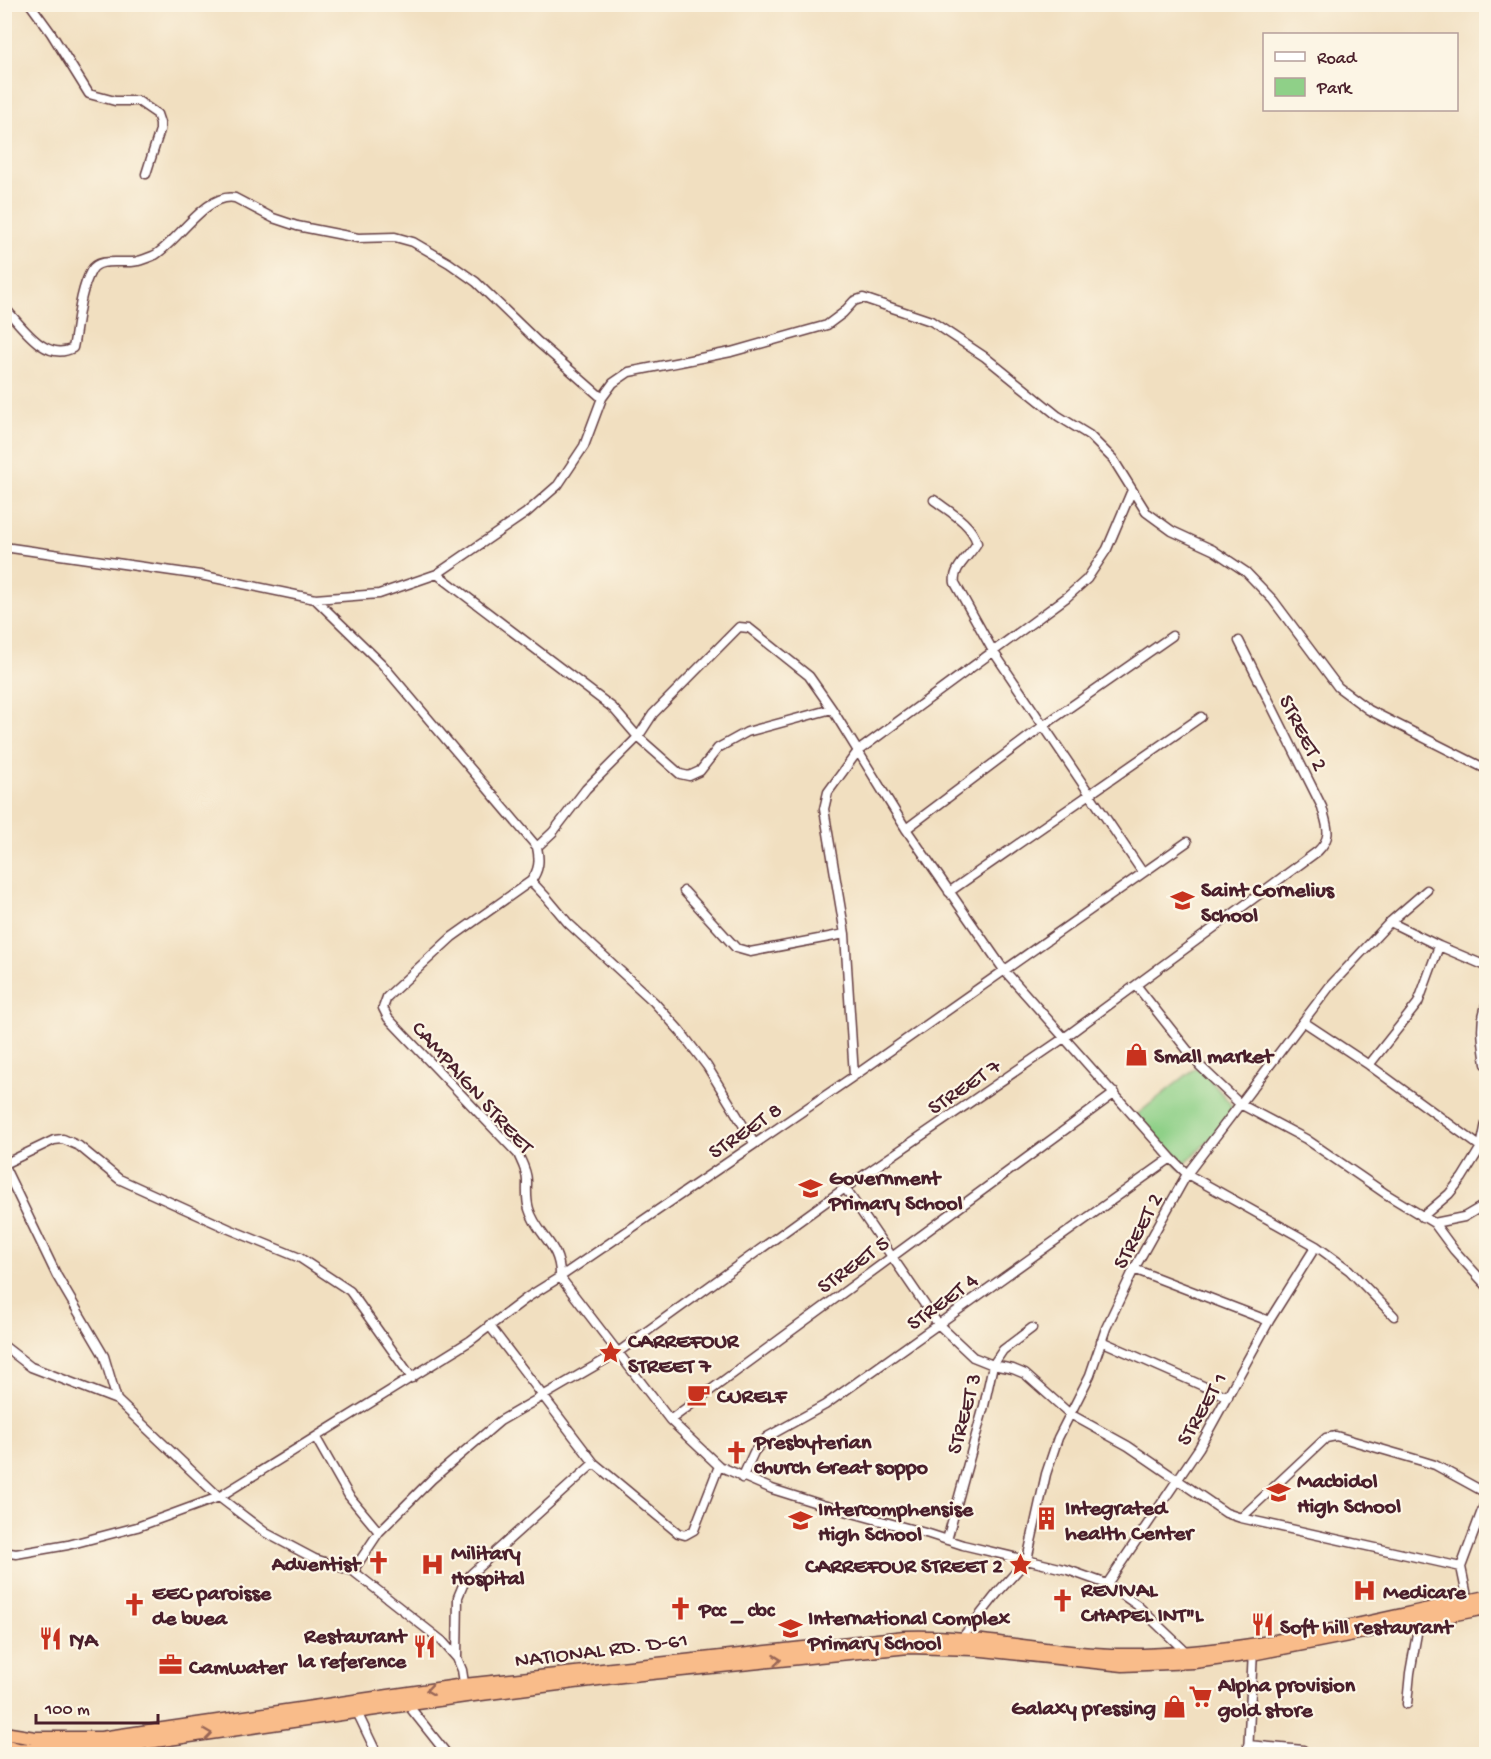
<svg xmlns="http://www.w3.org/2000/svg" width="1491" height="1759" font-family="'Gochi Hand',sans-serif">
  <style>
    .green { fill: #8fd088; stroke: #6c785a; stroke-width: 1.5 }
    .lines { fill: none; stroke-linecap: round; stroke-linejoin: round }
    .minor-casing { stroke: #633c41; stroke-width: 11 }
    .highway-casing { stroke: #633c41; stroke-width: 15 }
    .minor { stroke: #fff; stroke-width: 8 }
    .highway { stroke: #f9bc8a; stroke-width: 12 }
    .oneway { stroke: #996656 }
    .labels { text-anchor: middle; stroke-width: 4.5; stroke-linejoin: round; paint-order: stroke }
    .street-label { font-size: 22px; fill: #4a1f2b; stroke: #fcf5e5 }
    .poi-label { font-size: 22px; font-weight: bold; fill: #4a1f2b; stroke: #fcf5e5; text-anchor: start }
  </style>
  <rect width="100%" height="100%" fill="#fcf5e5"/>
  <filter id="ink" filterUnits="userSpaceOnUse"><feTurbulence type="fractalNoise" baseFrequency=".0167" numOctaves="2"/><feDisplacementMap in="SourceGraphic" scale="12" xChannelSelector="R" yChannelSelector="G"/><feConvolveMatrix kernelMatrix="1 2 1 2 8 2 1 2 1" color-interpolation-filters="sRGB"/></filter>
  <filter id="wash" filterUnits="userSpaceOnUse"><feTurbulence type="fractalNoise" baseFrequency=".008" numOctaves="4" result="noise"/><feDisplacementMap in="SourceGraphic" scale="24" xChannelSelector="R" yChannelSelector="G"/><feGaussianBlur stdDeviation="1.35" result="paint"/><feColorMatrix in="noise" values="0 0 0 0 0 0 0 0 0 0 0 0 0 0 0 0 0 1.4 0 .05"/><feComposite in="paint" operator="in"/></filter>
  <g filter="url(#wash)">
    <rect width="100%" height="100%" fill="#f1dfc0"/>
    <!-- green -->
    <path class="green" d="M1198 1066 1235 1109 1212 1137 1180 1169 1135 1116Z"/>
  </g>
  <g filter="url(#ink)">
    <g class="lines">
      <defs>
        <path id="minor" d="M30 4 51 33 89 94 115 101H138L157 114 160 123V130L146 174
          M4 307C22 326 45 363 73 348 78 324 79 293 91 271 99 256 124 265 138 261 143 260 150 257 155 255 178 241 207 192 235 198L273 218 297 226 358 238 395 237 413 242 449 263 476 282 538 342 602 398
          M934 500C950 512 971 523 977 543 970 556 952 568 955 583L993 651 1143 873
          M4 547 200 575 315 599 379 594 437 574 526 513 558 485 584 446 602 398 613 383 629 372 731 352 827 325 843 313 854 301 863 298 931 321 985 357 1058 416 1089 435 1113 459 1146 512 1172 531 1213 550 1246 572 1273 600 1338 687 1369 710 1486 769
          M437 574 613 708 638 737 680 774 689 776 700 771 718 748 747 732 832 709 906 829 1004 970 1171 1158 1187 1174 1316 1246 1349 1270 1394 1316
          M315 599 382 664 537 847C540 861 539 870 531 881L452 937 387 997 383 1008 388 1018 518 1154C522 1163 527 1171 527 1181 527 1191 526 1200 529 1209 537 1236 561 1244 560 1277L670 1420 719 1466 772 1489 823 1505 929 1534 963 1545 1068 1570 1107 1584 1137 1605 1188 1654
          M906 829 1043 726 1172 636
          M537 847 553 832 586 789 638 737 653 714 739 627 749 628 809 676 832 709
          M531 881 547 898 568 923 654 1002 680 1031 707 1066 754 1143
          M684 891 736 948 750 952 845 934
          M949 892 1201 717
          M1390 922 1439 946
          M1136 985 1200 1066 1240 1104 1306 1139 1386 1194 1434 1223 1464 1217 1486 1204
          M1486 1005C1479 1026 1483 1042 1486 1064
          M1304 1022 1369 1065 1481 1147 1462 1178 1449 1194 1422 1217
          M1369 1065 1418 1003 1439 946 1486 966
          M854 1076 845 934 824 809 828 792 858 751 1067 597 1087 579 1107 549 1132 490
          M1481 1147 1486 1123
          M4 1164 54 1140 63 1139 79 1146 119 1179 229 1229 300 1258 350 1291 412 1378
          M4 1166 57 1276 104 1356 117 1400 219 1497 266 1533 315 1559 353 1571 442 1641 457 1658 462 1670 465 1689
          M845 1188 938 1324 973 1357 993 1365 1013 1369 1025 1374 1070 1414 1128 1446 1226 1513 1241 1518 1461 1567 1469 1606
          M1434 1223 1454 1250 1486 1285
          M1134 1269 1269 1321
          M489 1325 594 1463 678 1533 685 1535 694 1530 719 1466
          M1101 1341 1228 1397
          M4 1346 31 1367 117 1400
          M670 1420 1115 1093
          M316 1438 349 1496 379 1532
          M742 1478 754 1452 767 1437 825 1405 1171 1158
          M1241 1518 1326 1438 1336 1436 1422 1461 1435 1465 1486 1493
          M947 1540 984 1406 993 1365 1003 1350 1032 1328
          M4 1552 16 1554 68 1545 137 1527 219 1497 470 1341 528 1297 560 1277 854 1076 1187 842
          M1461 1567 1486 1500
          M353 1571 379 1532 432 1479 500 1421 617 1353 845 1188 1064 1038 1318 851C1333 836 1327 827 1322 807L1239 641
          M1107 1584 1199 1448 1269 1321 1316 1246
          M962 1638 999 1591 1027 1560 1046 1474 1058 1438 1090 1375 1106 1328 1134 1269 1187 1174 1330 986 1390 922 1427 890
          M457 1658 458 1597 463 1585 471 1574 594 1463
          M1407 1704 1410 1673 1419 1622
          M408 1705 447 1754
          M357 1712 377 1754
          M1248 1745 1303 1750
          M1248 1754 1253 1650"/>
        <path id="highway" d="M4 1733 35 1738H101L464 1685 905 1637C979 1634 1050 1655 1123 1655 1246 1656 1366 1621 1486 1597
          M4 1745 18 1749 38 1750 100 1749 466 1696 622 1676 909 1647 973 1649 1123 1665 1194 1662 1252 1654 1486 1608"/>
      </defs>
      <!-- minor casing -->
      <use href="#minor" class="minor-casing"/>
      <!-- highway casing -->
      <use href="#highway" class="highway-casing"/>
      <!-- minor -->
      <use href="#minor" class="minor"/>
      <!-- highway -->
      <use href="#highway" class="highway"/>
    </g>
    <!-- one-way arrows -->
    <defs><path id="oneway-chevron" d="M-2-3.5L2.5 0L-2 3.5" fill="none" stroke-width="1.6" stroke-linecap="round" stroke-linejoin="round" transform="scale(1.5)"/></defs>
    <g class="oneway">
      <use href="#oneway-chevron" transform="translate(777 1660) rotate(-6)"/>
      <use href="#oneway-chevron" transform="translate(430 1690) rotate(172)"/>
      <use href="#oneway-chevron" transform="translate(208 1734) rotate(-8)"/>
    </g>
  </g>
  <!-- icons -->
  <defs>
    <symbol id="school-bare" viewBox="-9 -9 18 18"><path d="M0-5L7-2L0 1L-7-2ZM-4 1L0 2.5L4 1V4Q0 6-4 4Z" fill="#c8321e" stroke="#fcf5e5" stroke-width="2.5" paint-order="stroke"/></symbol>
    <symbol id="shop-bare" viewBox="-9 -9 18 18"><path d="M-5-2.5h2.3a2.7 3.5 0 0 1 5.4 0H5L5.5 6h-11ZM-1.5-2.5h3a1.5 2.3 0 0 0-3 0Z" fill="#c8321e" stroke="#fcf5e5" stroke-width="2.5" paint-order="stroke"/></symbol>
    <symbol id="sight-bare" viewBox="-9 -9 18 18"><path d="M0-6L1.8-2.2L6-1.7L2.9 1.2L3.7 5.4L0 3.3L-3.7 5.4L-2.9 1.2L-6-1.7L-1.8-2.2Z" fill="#c8321e" stroke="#fcf5e5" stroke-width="2.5" paint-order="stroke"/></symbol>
    <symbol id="cafe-bare" viewBox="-9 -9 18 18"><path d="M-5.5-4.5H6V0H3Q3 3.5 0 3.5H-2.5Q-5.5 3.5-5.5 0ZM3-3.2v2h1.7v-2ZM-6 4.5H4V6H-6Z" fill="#c8321e" stroke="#fcf5e5" stroke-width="2.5" paint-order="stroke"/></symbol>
    <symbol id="church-bare" viewBox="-9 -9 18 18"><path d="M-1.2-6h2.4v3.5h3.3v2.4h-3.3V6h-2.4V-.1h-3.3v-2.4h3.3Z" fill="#c8321e" stroke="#fcf5e5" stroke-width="2.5" paint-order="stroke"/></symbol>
    <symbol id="building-bare" viewBox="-9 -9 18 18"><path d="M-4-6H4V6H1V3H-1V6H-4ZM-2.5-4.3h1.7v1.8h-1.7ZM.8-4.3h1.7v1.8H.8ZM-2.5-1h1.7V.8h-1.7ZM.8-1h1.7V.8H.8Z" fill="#c8321e" stroke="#fcf5e5" stroke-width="2.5" paint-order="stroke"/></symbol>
    <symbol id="hospital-bare" viewBox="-9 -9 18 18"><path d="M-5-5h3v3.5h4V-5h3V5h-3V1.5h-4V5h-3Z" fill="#c8321e" stroke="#fcf5e5" stroke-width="2.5" paint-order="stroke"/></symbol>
    <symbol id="restaurant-bare" viewBox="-9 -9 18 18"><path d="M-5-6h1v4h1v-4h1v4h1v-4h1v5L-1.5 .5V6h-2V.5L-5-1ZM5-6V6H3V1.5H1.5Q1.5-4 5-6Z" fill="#c8321e" stroke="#fcf5e5" stroke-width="2.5" paint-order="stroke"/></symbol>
    <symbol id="office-bare" viewBox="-9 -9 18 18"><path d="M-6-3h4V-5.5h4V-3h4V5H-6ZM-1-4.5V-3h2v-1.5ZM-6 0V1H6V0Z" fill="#c8321e" stroke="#fcf5e5" stroke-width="2.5" paint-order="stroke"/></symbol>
    <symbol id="supermarket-bare" viewBox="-9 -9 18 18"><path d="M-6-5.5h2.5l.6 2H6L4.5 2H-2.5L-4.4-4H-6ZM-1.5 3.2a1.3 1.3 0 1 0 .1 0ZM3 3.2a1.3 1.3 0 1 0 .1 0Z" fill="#c8321e" stroke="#fcf5e5" stroke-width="2.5" paint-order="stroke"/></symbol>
  </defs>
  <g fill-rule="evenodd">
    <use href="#school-bare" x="1166" y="884" width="33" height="33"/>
    <use href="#shop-bare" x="1120" y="1038" width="33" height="33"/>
    <use href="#school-bare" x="794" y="1172" width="33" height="33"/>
    <use href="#sight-bare" x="594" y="1336" width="33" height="33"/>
    <use href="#cafe-bare" x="682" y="1378" width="33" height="33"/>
    <use href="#church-bare" x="720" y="1436" width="33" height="33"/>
    <use href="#school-bare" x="1262" y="1476" width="33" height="33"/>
    <use href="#building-bare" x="1030" y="1502" width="33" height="33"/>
    <use href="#school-bare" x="784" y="1504" width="33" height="33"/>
    <use href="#church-bare" x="362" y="1546" width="33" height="33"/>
    <use href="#hospital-bare" x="416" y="1548" width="33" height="33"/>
    <use href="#sight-bare" x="1004" y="1548" width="33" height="33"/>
    <use href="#hospital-bare" x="1348" y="1574" width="33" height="33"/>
    <use href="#church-bare" x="1046" y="1584" width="33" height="33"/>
    <use href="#church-bare" x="118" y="1588" width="33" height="33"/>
    <use href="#church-bare" x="664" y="1592" width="33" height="33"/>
    <use href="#restaurant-bare" x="1246" y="1608" width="33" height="33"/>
    <use href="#school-bare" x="774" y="1612" width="33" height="33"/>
    <use href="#restaurant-bare" x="34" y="1622" width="33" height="33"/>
    <use href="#restaurant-bare" x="408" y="1630" width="33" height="33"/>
    <use href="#office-bare" x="154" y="1648" width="33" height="33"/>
    <use href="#supermarket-bare" x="1184" y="1680" width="33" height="33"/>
    <use href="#shop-bare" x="1158" y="1690" width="33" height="33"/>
  </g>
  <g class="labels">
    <!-- street labels -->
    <g class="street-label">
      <text transform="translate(1305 732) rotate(63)" y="8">STREET 2</text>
      <text transform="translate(963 1085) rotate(-34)" y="8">STREET 7</text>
      <text transform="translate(474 1086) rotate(48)" y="8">CAMPAIGN STREET</text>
      <text transform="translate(744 1129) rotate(-34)" y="8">STREET 8</text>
      <text transform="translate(1136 1230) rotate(-62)" y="8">STREET 2</text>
      <text transform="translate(852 1263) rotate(-36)" y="8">STREET 5</text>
      <text transform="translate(941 1300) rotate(-36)" y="8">STREET 4</text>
      <text transform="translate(1200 1408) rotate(-60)" y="8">STREET 1</text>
      <text transform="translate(962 1413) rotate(-75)" y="8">STREET 3</text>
      <text transform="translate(601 1648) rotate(-7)" y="8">NATIONAL RD. D-61</text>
    </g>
    <!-- poi labels -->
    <g class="poi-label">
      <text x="1201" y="896">Saint Cornelius<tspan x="1201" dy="25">School</tspan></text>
      <text x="1154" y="1062">Small market</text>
      <text x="829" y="1184">Government<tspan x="829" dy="25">Primary School</tspan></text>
      <text x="628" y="1347">CARREFOUR<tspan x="628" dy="25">STREET 7</tspan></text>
      <text x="717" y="1402">CURELF</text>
      <text x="754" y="1448">Presbyterian<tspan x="754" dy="25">church Great soppo</tspan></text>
      <text x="1297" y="1487">Macbidol<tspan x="1297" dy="25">High School</tspan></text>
      <text x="1065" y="1514">Integrated<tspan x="1065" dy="25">health Center</tspan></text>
      <text x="818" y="1515">Intercomphensise<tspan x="818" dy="25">High School</tspan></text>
      <text x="451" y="1559">Military<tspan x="451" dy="25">Hospital</tspan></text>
      <text x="360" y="1570" text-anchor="end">Adventist</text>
      <text x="1003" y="1572" text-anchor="end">CARREFOUR STREET 2</text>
      <text x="1081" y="1596">REVIVAL<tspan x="1081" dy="25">CHAPEL INT"L</tspan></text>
      <text x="1383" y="1598">Medicare</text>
      <text x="152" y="1599">EEC paroisse<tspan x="152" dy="25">de buea</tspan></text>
      <text x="699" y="1616">Pcc _ cbc</text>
      <text x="808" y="1624">International Complex<tspan x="808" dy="25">Primary School</tspan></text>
      <text x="1280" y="1633">Soft hill restaurant</text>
      <text x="406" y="1642" text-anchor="end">Restaurant<tspan x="406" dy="25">la reference</tspan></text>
      <text x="69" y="1646">IYA</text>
      <text x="189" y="1673">Camwater</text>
      <text x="1218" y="1691">Alpha provision<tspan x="1218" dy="25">gold store</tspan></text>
      <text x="1156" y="1714" text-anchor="end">Galaxy pressing</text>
    </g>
  </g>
  <!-- margin -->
  <rect width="1491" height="1759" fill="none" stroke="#fcf5e5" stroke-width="24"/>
  <!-- legend -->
  <rect x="1263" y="33" width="195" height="78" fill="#fcf5e5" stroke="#b59f9b" stroke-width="1.5"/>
  <rect x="1275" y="52" width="30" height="9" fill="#ffffff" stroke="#b59f9b" stroke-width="1.5"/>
  <text x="1317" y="63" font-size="18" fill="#4a1f2b">Road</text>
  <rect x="1275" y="78" width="30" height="18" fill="#8fd088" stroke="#b59f9b" stroke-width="1.5"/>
  <text x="1317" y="93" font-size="18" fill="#4a1f2b">Park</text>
  <!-- scale -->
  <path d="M36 1714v9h122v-9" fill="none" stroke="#4a1f2b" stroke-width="3"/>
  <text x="45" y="1714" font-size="18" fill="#4a1f2b" stroke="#fcf5e5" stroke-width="4.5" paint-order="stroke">100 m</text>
</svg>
